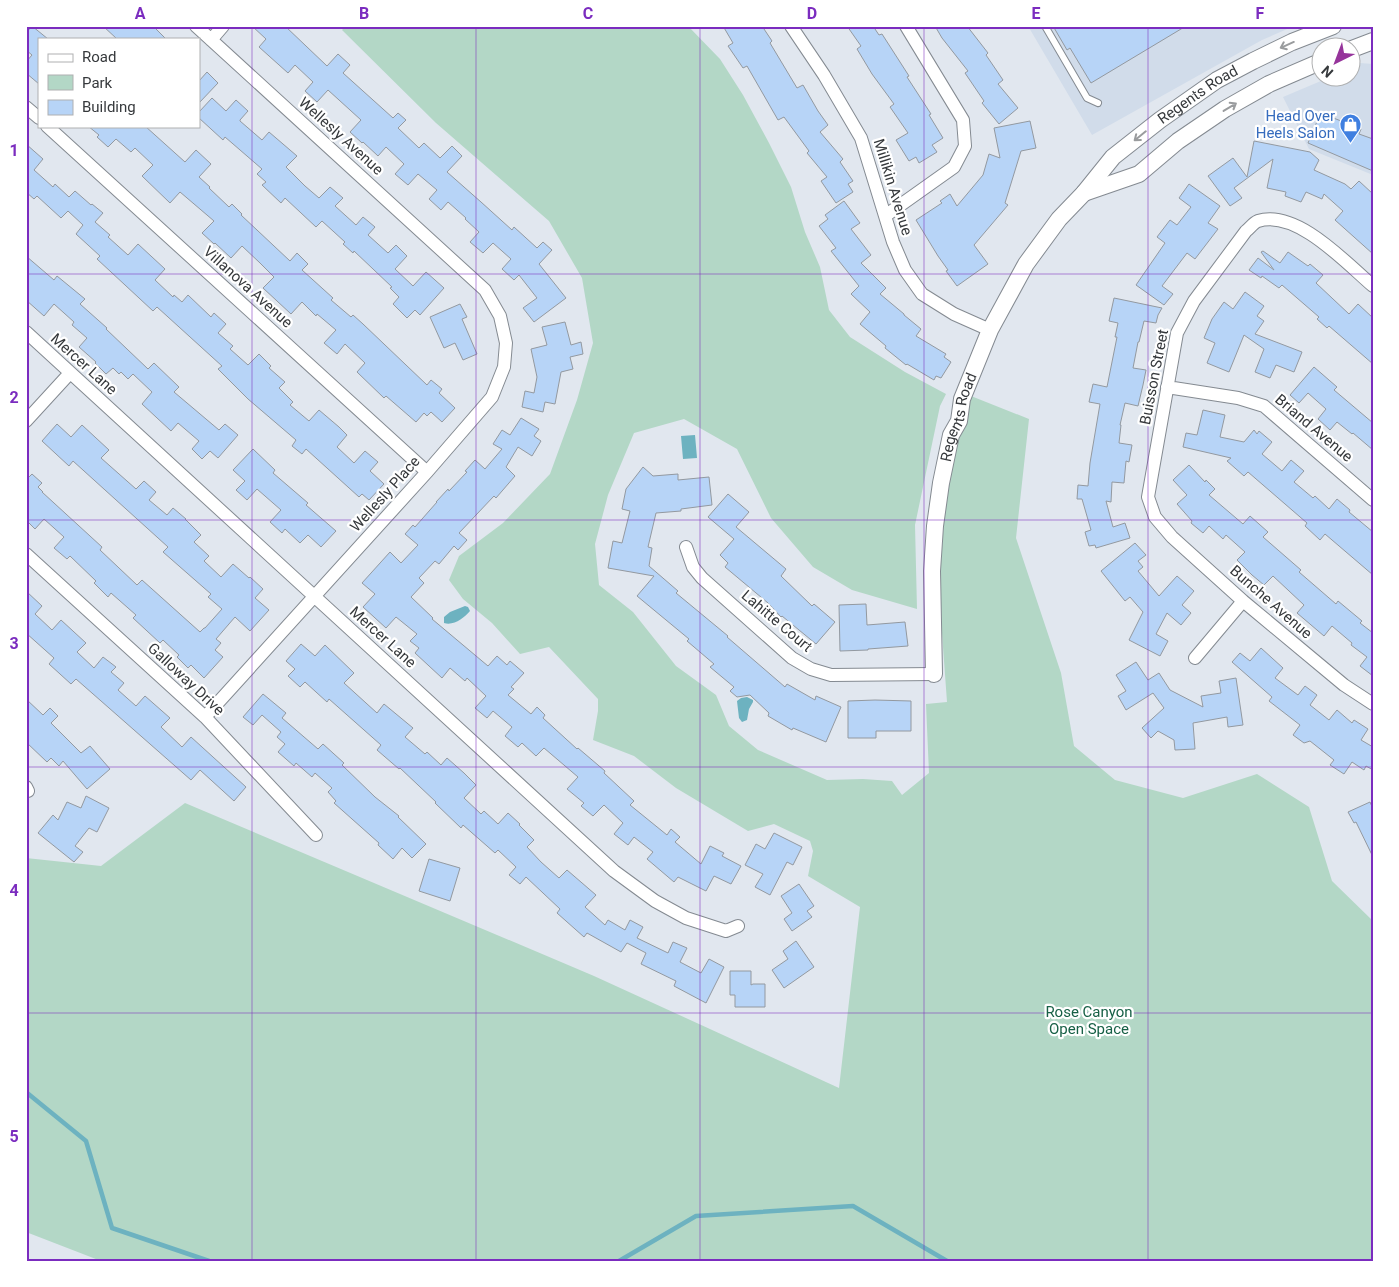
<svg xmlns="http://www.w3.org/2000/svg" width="1399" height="1287" font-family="Roboto,sans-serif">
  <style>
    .built { fill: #d1dcea }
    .green { fill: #b3d7c6 }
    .water { fill: #6db2c0 }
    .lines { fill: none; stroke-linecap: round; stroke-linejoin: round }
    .stream { stroke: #6db2c0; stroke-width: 4.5 }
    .building { fill: #b7d4f7; stroke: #9399a0 }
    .service-casing { stroke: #848a91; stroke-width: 8 }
    .minor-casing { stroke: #848a91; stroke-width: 14 }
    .tertiary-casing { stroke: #848a91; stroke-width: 18 }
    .service { stroke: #fff; stroke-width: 6 }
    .minor { stroke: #fff; stroke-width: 12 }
    .tertiary { stroke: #fff; stroke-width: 16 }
    .oneway { stroke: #9a9c9e }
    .grid { fill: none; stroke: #7b2cbf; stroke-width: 1; stroke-opacity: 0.55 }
    .labels { text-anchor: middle; stroke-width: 4.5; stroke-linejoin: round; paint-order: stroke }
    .street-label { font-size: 15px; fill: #36393c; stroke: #fff }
    .shop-label { font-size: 15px; fill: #366cbe; stroke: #fff; text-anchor: end }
    .park-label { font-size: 15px; fill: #176046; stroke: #fff }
    .neatline { fill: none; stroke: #7b2cbf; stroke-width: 2 }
    .grid-label { font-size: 16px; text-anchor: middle; font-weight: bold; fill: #7b2cbf }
  </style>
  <rect width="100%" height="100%" fill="#e1e7ef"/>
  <!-- built -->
  <path class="built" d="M1028 26H1294L1262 40 1092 135Z
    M1360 63 1373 64V175L1309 149 1283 97 1328 78H1352V67Z"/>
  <!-- green -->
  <path class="green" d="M346 26H688L720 59 743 95 769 143 791 187 805 232 820 267 829 310 850 337 905 372 946 394 940 406 915 525 917 609 852 590 813 567 771 518 737 449 684 419 634 433 608 495 595 544 599 585 633 612 676 666 716 695 729 726 758 750 827 780 863 779 892 781 902 795 929 773 926 704 947 702 942 633 940 576 945 507 957 440 971 396 1029 419 1016 538 1061 673 1074 746 1115 780 1183 798 1257 774 1309 807 1332 881 1373 921V1261H101L26 1232V858L101 866 185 803 594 976 839 1088 860 907 808 876 813 851 810 841 774 824 748 831 676 788 634 756 593 740 598 711V699L549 647 520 654 492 623 463 599 449 580 459 556 503 523 550 474 577 400 593 343 582 278 549 221 436 123 342 30Z"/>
  <!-- water -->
  <path class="water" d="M695 435 697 458 683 459 681 436Z
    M465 606 468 607 470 611C464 618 454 626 444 623V617L450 612Z
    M747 697 753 700V702L749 709 747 720 742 722 739 718 737 701 741 698Z"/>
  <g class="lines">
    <!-- stream -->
    <path class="stream" d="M26 1092 86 1141 112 1228 209 1261
      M619 1261 696 1216 853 1206 947 1261"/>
  </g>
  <!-- building -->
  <path class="building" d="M32 26 48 39H39V84L26 73V62L32 55 26 50V33Z
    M103 26H153L166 39H117Z
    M252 26H285L327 66 338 54 350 65 343 73 393 118 398 113 406 120 398 128 419 148 424 143 440 158 452 146 462 156 447 172 481 202 512 230 514 227 537 248 543 242 552 250 539 264 566 298 534 322 523 308 537 298 519 275 514 280 502 269 511 259 493 243 483 253 470 242 479 232 465 219 466 218 448 202 441 210 429 199 437 190 418 174 408 185 395 174 404 164 386 147 378 156 363 142 362 143 350 132 361 120 328 90 317 102 305 91 313 82 295 65 288 73 259 47 266 39Z
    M723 26H762L772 41 770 43 797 88 803 85 818 111 828 125 820 132 843 159 840 162 853 181 848 184 853 192 836 203 821 181 827 177 807 153 809 151 784 117 778 120 747 66 743 68 728 46 733 43Z
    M847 26H873L879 35 882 34 909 76 907 77 931 114 929 115 943 138 932 145 937 152 919 163 916 157 909 161 896 140 908 133 890 107 894 104 872 74 857 49 861 46Z
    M935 26H967L988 53 986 55 1003 80 998 84 1018 108 999 124 982 103 984 101 965 73 968 71 942 38Z
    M1053 26H1186L1091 83 1070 48 1067 50Z
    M207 72 218 83 199 103V81Z
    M212 98 226 111 236 100 248 111 240 120V121L262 140 269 132 297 156 286 167 305 186 319 198 330 187 343 198 335 206 356 225 363 217 375 227 368 235 388 253 396 245 407 256 395 269 413 286 426 272 444 288 420 315 415 310 407 318 393 304 399 297 390 288 392 287 354 251 353 253 343 244 345 242 322 221 316 227 285 198 281 203 262 185 266 182 257 174 262 169 225 137 223 140 199 118V112Z
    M1326 115 1361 129 1359 134 1373 139V171L1308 143 1318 119 1324 121Z
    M1030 121 1036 148 1021 151 1005 203 1008 205 974 245 988 264 957 286 946 271 948 270 938 256 916 220 942 203 940 201 950 194 957 206 983 175 989 154 1000 158 994 128Z
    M88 126H145L185 162 196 150 211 164 199 177 210 187 209 188 229 207 232 204 242 214 241 215 290 261 297 253 308 264 302 270 333 298 331 300 351 317 353 315 363 324 427 385 431 380 442 389 439 393 455 408 442 422 431 412 427 416 424 413 416 422 386 396 384 398 357 372 365 363 345 344 337 354 324 343 336 330 317 314 316 316 302 302 291 314 263 288 274 277 260 263 242 246 231 258 215 243 214 244 202 233 214 221 180 192 170 203 142 176 153 165 135 148 131 152 116 139 108 147 97 137 99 135Z
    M1254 141 1310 152 1319 160 1314 170 1345 184 1351 189 1359 181 1373 194V254L1335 220 1343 211 1324 194 1322 199 1306 192 1301 202 1285 196 1286 192 1267 188 1273 159 1234 188 1242 198 1230 206 1208 176 1233 158 1247 177Z
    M26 144 43 159 34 170 53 187 55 184 69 197 75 191 91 205 92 204 103 213 95 222 110 235 108 237 128 255 138 244 165 269 155 280 173 297 174 295 182 302 188 295 211 317 214 313 226 324 218 333 233 346 230 349 248 365 259 354 271 366 269 368 285 382 279 388 293 402 290 405 309 421 319 410 339 427 347 435 337 447 354 463 365 451 378 462 370 471 384 484 369 500 362 494 359 497 306 449 302 454 292 446 296 440 248 399 218 369 222 366 157 307 153 311 97 259 100 256 76 234 83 225 68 211 61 218 37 196 34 199 26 192Z
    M1189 184 1220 206 1208 223 1218 229 1195 259 1187 253 1162 286 1173 294 1164 305 1136 285 1165 243 1157 237 1170 220 1177 225 1191 207 1179 198Z
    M844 201 860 223 851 229 871 255 861 263 886 288 880 294 904 314V315L921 329 916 336 946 354 944 357 951 362 941 378 936 376 934 380 907 364 906 365 885 348 886 346 860 324 870 312 851 294 859 286 831 251 836 248 819 226 828 219 825 215Z
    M1263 251 1280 263 1288 252 1308 266 1310 264 1323 275 1316 283 1349 314 1358 304 1373 318V364L1329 326 1327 328 1317 319 1319 317 1282 285 1279 288 1262 276 1261 278 1249 270 1258 258 1274 270 1261 252Z
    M26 256 54 280 57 276 85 299 80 304 107 328 106 329 148 369 154 363 179 387 174 392 219 430 225 424 238 435 218 458 210 451 202 459 192 449 199 441 178 423 171 431 142 404 152 392 133 374 128 379 121 372 119 374 113 368 106 374 95 363 96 362 79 347 87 338 72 325 74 322 54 304 44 316 26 300Z
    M1245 292 1264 306 1257 316 1264 321 1255 334 1302 352 1294 372 1276 365 1270 378 1255 372 1264 349 1244 335 1229 372 1207 363 1215 343 1204 338 1212 319 1224 302 1233 309Z
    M1114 298 1162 308 1158 315 1156 323 1144 321 1139 342H1138L1133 368 1146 370 1143 385 1138 406 1125 403 1120 425H1121L1119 443 1132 445 1129 462 1126 461 1124 483 1112 482 1111 502 1106 501 1113 527 1125 523 1130 538 1096 548 1095 545 1089 546 1085 532 1091 530 1082 499H1077L1078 485 1088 486 1090 463 1100 404 1089 402 1093 384 1107 387 1117 337H1115L1118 323 1109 321Z
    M460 304 467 317 462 319 477 354 463 360 455 343 444 348 430 317Z
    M565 322 571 345 581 342 583 354 570 357 573 369 561 372 555 404 545 402 543 412 522 407 525 391 534 393 537 377 531 349 547 345 542 327Z
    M1314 367 1337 387 1334 390 1373 423V450L1353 433 1352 434 1337 422 1330 430 1318 419 1326 409 1308 393 1299 403 1290 395Z
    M1203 410 1225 415 1220 437 1244 442 1254 430 1257 434 1259 431 1272 442 1262 454 1282 471 1291 460 1304 471 1294 482 1313 498 1315 496 1329 509 1337 499 1350 510 1349 512 1373 532V575L1325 534 1320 540 1305 526 1307 523 1248 472 1244 476 1227 461 1231 458 1183 447 1186 433 1197 435Z
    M521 418 539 429 534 436 541 441 532 456 518 447 506 467 515 476 496 498 494 496 459 533 467 540 458 550 454 546 439 564 435 561 419 578 424 583 411 597 433 618 432 619 488 666 497 656 507 665 510 661 524 673 511 687 514 689 508 695 531 714 537 707 545 715 543 718 577 749 578 748 605 771 604 773 634 801 630 805 667 835 671 829 680 837 675 842 701 864 710 846 724 853 722 856 741 866 731 884 714 876 706 891 678 877 674 882 647 859 653 852 634 837 628 845 614 834 623 823 604 805 593 816 581 806 584 803 567 789 578 777 544 748 536 756 522 743 518 747 505 736 512 727 493 711 487 718 475 708 486 696 467 678 465 681 450 668 442 678 415 653 419 648 410 641 417 634 396 617 386 628 363 607 375 594 362 583 390 552 401 563 418 545 405 534 413 525 415 527 437 502H436L448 489 449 491 467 472 465 471 475 460 485 469 502 449 493 444 502 430 510 435Z
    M57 424 71 437 82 425 109 450 101 458 136 489 144 481 156 492 149 500 167 515 173 508 186 519H185L201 535 194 542 209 556 204 561 221 577 233 564 249 578 250 577 263 589 255 598 269 610 250 631 235 617 216 639 221 643 215 650 223 657 204 678 191 665 188 668 177 657 179 655 163 640 160 643 133 618 136 615 111 593 108 597 94 583 96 581 70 556 67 559 54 548 64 537 44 519 35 529 26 520V476L28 478 32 474 42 483 38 487 43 492H42L102 547 100 550 137 585 142 580 200 632 204 628H205L222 609 208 597 211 594 163 552 168 547 73 461 69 466 42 441Z
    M253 449 275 470 273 473 308 503 306 505 336 531 321 547 308 535 300 543 285 529 282 533 270 522 281 510 257 489 247 500 236 490 245 481 233 470Z
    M1189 465 1205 482 1206 480 1215 489 1209 495 1243 524 1250 516 1268 532 1263 537 1301 570 1299 572 1336 604 1338 601 1362 621 1360 623 1373 633V676L1360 666 1367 657 1351 645 1352 643 1332 626 1324 636 1297 613 1304 605 1273 576 1264 585 1252 575 1237 560 1245 552 1226 535 1223 539 1209 526 1203 533 1191 523 1192 521 1177 504 1187 495 1173 480Z
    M643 467 653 476 678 474V480L709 477 712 505 681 509V511L656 513 648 547 652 548 649 566 678 591 676 593 728 636 727 637 785 687 787 684 815 700 816 696 841 707 826 742 793 728 792 730 768 716 769 713 750 695 737 697 730 691 734 687 710 667 714 664 687 641 689 639 637 596 654 576 608 568 613 541 622 543 630 511 622 509 626 489Z
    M728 494 749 512 736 527 786 569 781 576 812 606 814 604 835 622 816 644 782 616 781 617 768 603 725 567 728 563 720 555 734 539 708 517Z
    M1135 543 1146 555 1138 561 1143 567 1138 571 1159 596 1177 576 1194 591 1182 605 1191 613 1181 625 1167 613 1156 634 1168 641 1160 656 1129 640 1143 612 1130 597 1125 601 1101 571Z
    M26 591 42 606 35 614 52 630 61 620 86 643 77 652 94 668 103 657 116 667 111 672 124 683 118 690 136 706 145 696 170 718 161 727 182 747 191 737 246 787 234 801 200 770 191 780 76 679 71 684 49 664 54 658 26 633Z
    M866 604 867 625 905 622 908 646 868 649V650L840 651 839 605Z
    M301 644 315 656 325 645 354 673 344 683 377 713 384 704 413 728 405 737 425 754 427 752 441 765 447 758 464 773 476 785 464 798 481 814 484 811 498 824 508 813 520 824 519 825 534 840 527 847 541 862 559 878 567 870 596 895 585 907 605 925 608 920 625 930 630 920 643 927 637 938 668 953 673 942 687 948 680 962 701 973 709 959 724 967 706 1003 674 986 676 981 641 964 646 953 627 943 621 952 587 933 584 937 557 913 560 909 526 877 520 884 509 875 516 867 498 850 495 853 463 825 461 828 435 803 436 802 400 768 399 769 377 750 381 745 329 699 327 702 305 682 300 687 288 676 295 669 286 661Z
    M1261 648 1283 668 1275 678 1298 695 1305 686 1317 695 1310 705 1329 720 1337 710 1352 723 1354 720 1368 729 1361 740 1373 747V770L1366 766 1364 770 1352 762 1344 774 1330 765 1334 760 1310 741 1304 743 1293 735 1300 725 1269 701 1272 697 1232 662 1240 653 1250 661Z
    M1136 662 1148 680 1159 673 1170 690 1203 707 1201 696 1221 693 1219 681 1236 678 1243 725 1228 727 1227 717 1193 723 1195 749 1175 750 1174 740 1158 731 1151 738 1142 728 1164 708 1153 693 1126 710 1118 696 1126 691 1116 675Z
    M263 694 286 713 282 718 318 749 323 744 344 763 342 765 375 797 399 816 398 817 426 844 412 858 402 848 393 859 378 845 379 843 334 803 336 801 328 792 332 788 315 773 312 777 296 763 294 766 278 752 285 744 277 737 281 732 262 715 253 725 243 717Z
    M26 699 43 715 50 708 58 716 51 723 81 753 90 746 110 769 87 789 63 761 59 766 51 758 47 762 26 742Z
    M875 700 911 701V731H876V738H848V701Z
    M86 796 109 808 97 832 89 828 75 846 83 852 74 862 38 833 53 815 58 820 67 802 81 808Z
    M1370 802 1373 809V857L1356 822 1354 823 1348 812Z
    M774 833 802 847 793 865 787 862 770 895 755 887 763 874 745 865 756 844 765 849Z
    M429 859 460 868 450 901 419 891Z
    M799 884 814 906 807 911 812 917 792 931 784 919 792 913 781 896Z
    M796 941 814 967 784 988 772 970 788 959 783 951Z
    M730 971H751V985L753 984H765V1007H735V995H730Z"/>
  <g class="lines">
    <defs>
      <path id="service" d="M1045 26 1087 98 1098 103"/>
      <path id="minor" d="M196 26 485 290 500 316 506 343 504 367 492 397 427 472 205 717
        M791 26 824 75 861 138 893 242 905 270 922 294 954 314 990 330
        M211 40 223 26
        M26 107 39 118
        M47 126 427 472
        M885 216 954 167 965 146 963 120 906 26
        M1373 286C1346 263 1297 209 1258 221 1253 223 1250 228 1246 231L1194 301 1177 333 1148 497 1155 517 1172 537 1243 601 1344 685 1373 704
        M26 332 614 871 655 901 686 918 726 931 738 926
        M1167 387 1238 398 1264 406 1373 500
        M26 421 70 373
        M686 547 693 567 702 578 792 658 811 669 831 675 934 674
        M26 554 205 717 316 835
        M1195 658 1243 601
        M26 787 28 791"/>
      <g id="tertiary">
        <path d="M1352 49 1373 41"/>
        <path d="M1084 193 1139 174 1178 141 1225 109 1269 84 1322 61"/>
        <path id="s1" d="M934 674 932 571 935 526 941 483 951 435 959 421 962 399 990 330 1026 264 1059 219 1084 193 1113 157 1160 120 1217 80 1253 61 1292 42 1333 26"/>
      </g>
    </defs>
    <!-- service casing -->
    <use href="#service" class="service-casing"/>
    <!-- minor casing -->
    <use href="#minor" class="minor-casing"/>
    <!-- tertiary casing -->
    <use href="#tertiary" class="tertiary-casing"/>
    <!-- service -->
    <use href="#service" class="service"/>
    <!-- minor -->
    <use href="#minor" class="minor"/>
    <!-- tertiary -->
    <use href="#tertiary" class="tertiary"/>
  </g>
  <!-- one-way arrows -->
  <defs><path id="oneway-shaft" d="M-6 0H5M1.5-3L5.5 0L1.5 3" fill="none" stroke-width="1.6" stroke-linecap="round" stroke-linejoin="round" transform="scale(1.25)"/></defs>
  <g class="oneway">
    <use href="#oneway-shaft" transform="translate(1287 45) rotate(156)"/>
    <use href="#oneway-shaft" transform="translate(1230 107) rotate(-31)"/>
    <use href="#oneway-shaft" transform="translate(1140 136) rotate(141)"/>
  </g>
  <!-- grid -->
  <path class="grid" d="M252 26V1261M476 26V1261M700 26V1261M924 26V1261M1148 26V1261M26 274H1373M26 520H1373M26 767H1373M26 1013H1373"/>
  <!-- icons -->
  <defs>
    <symbol id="shop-pin" viewBox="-11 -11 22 30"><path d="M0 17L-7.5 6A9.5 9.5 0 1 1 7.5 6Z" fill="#3f7fe0" stroke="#fff"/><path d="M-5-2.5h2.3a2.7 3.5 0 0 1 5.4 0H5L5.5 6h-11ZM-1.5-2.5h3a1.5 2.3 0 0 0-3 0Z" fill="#fff"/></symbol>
  </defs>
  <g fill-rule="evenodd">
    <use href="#shop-pin" x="1338" y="112" width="25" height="34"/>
  </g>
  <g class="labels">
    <!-- street labels -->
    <g class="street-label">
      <text dy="5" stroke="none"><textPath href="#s1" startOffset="672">Regents Road</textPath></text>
      <text transform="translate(341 136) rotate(42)" y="5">Wellesly Avenue</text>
      <text transform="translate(893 187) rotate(73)" y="5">Millikin Avenue</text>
      <text transform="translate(248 287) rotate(42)" y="5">Villanova Avenue</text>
      <text transform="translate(84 364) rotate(42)" y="5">Mercer Lane</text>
      <text transform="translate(1154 377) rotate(-79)" y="5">Buisson Street</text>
      <text dy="5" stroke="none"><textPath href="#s1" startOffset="260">Regents Road</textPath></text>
      <text transform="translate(1314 428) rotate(40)" y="5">Briand Avenue</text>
      <text transform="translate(385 494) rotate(-48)" y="5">Wellesly Place</text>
      <text transform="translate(1271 602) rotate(41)" y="5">Bunche Avenue</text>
      <text transform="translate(777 621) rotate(40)" y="5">Lahitte Court</text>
      <text transform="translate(383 637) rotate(42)" y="5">Mercer Lane</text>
      <text transform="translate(186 679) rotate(43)" y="5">Galloway Drive</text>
    </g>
    <!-- shop labels -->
    <g class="shop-label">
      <text x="1335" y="121">Head Over<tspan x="1335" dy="17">Heels Salon</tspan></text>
    </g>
    <!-- park labels -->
    <g class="park-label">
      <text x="1089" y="1017">Rose Canyon<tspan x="1089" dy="17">Open Space</tspan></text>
    </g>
  </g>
  <!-- border -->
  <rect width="1399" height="1287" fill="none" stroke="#ffffff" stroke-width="55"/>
  <!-- legend -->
  <rect x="38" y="38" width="162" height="90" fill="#ffffff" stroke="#afb0b1"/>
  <rect x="48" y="54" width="25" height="8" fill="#ffffff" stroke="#afb0b1"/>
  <text x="82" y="62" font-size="15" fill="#36393c">Road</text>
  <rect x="48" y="75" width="25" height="15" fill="#b3d7c6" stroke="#afb0b1"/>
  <text x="82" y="88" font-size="15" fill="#36393c">Park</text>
  <rect x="48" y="100" width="25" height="15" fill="#b7d4f7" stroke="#afb0b1"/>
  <text x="82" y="112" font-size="15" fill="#36393c">Building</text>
  <!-- north arrow -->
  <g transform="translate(1336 62) rotate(222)"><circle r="24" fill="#ffffff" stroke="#afb0b1"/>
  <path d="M0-4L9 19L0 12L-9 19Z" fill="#96349b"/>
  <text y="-8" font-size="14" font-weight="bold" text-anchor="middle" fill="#36393c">N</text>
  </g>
  <rect x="28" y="28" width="1344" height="1232" class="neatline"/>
  <g class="grid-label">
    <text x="140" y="19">A</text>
    <text x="364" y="19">B</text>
    <text x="588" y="19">C</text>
    <text x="812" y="19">D</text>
    <text x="1036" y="19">E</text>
    <text x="1260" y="19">F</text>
    <text x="14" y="156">1</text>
    <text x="14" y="403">2</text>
    <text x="14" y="649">3</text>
    <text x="14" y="896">4</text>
    <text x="14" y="1142">5</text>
  </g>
</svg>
